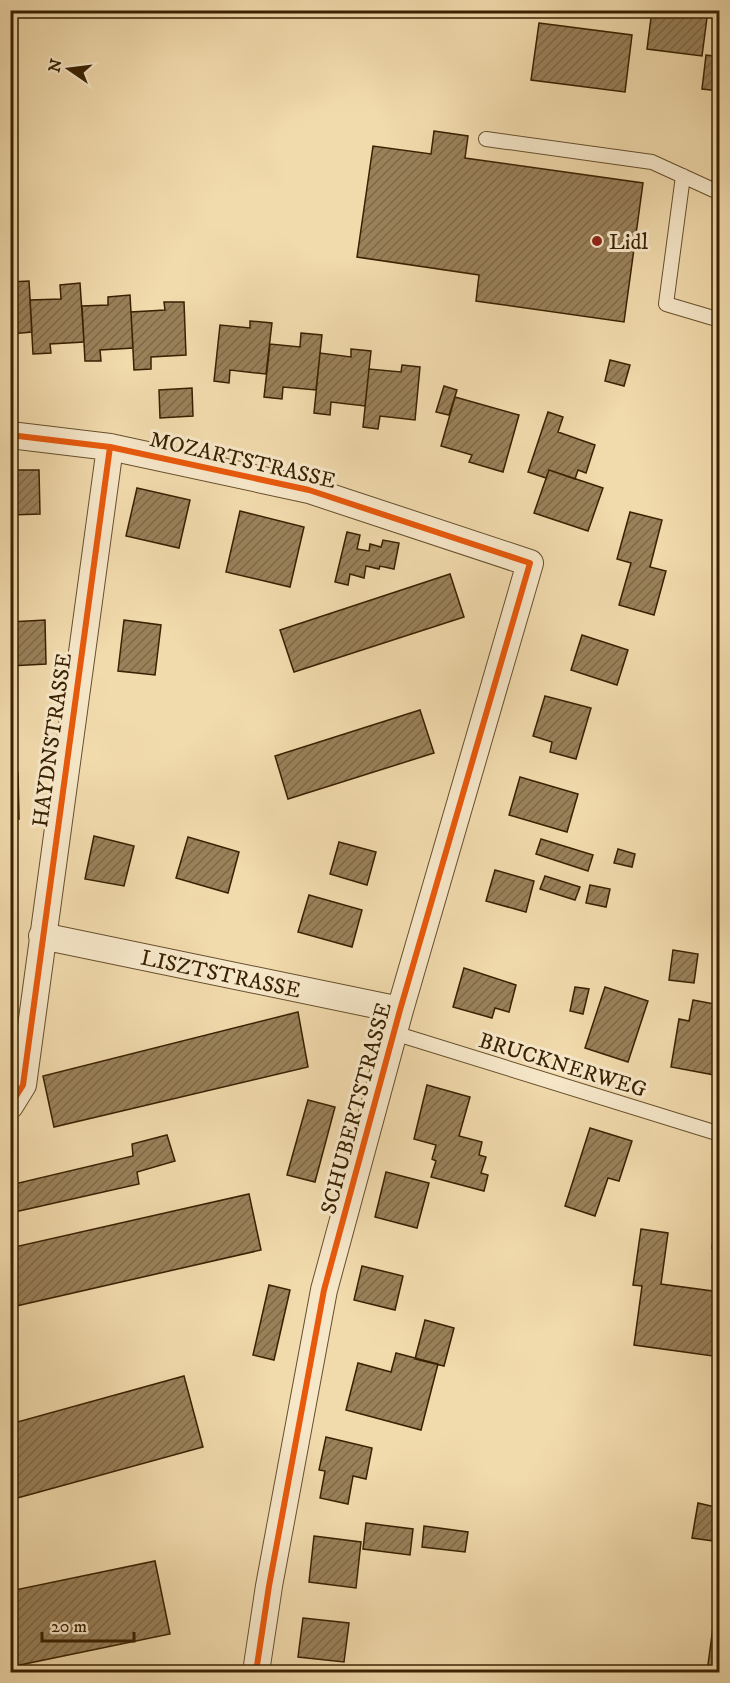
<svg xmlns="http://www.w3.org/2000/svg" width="730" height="1683" font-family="'IM FELL DW Pica',serif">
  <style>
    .building { fill: url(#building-hatch); stroke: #392101; stroke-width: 1.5 }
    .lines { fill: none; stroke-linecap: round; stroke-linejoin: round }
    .lane-casing { stroke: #674f2c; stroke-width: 16 }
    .street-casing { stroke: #674f2c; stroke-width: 28 }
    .lane { stroke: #f6e7c9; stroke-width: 14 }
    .street { stroke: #f6e7c9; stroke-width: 26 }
    .cycleway-casing { stroke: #f6e7c9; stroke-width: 10 }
    .cycleway { stroke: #e8590c; stroke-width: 6 }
    .poi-dot { fill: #8f2418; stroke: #f6e7c9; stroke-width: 2 }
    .labels { text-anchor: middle; stroke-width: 6; stroke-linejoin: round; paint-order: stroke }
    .poi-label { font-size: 22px; fill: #392101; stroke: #f6e7c9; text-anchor: start }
    .street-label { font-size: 22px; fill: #392101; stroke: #f6e7c9 }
  </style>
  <defs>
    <pattern id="building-hatch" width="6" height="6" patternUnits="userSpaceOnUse" patternTransform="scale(1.5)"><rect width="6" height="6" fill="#99815a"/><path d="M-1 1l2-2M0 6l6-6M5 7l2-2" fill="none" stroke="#7e6948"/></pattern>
  </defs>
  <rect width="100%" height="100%" fill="#f1daac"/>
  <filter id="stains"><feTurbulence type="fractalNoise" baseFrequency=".00333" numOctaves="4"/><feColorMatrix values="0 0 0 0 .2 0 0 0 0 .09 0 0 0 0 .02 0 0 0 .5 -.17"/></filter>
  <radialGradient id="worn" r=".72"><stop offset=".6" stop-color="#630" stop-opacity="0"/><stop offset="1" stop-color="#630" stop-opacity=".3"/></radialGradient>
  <!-- building -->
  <path class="building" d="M652 10H708L702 56 647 49Z
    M539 23 632 35 625 92 531 80Z
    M706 55 720 57V91L702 89Z
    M434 131 468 136 465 158 643 183 624 322 476 301 479 275 357 257 373 146 431 154Z
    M29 281 32 332 10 334V282Z
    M80 283 84 342 50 344 51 353 33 354 30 300 61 299 60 285Z
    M130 295 133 348 100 350 101 361H85L82 306 108 305V297Z
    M164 302H184L186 355 151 357V369L134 370 131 312 165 310Z
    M250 321 272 323 266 374 230 370 229 383 214 381 220 325 250 328Z
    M301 333 322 335 316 390 283 387 282 399 264 397 270 344 300 347Z
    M351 349 371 351 365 406 331 402 330 415 314 413 320 353 351 357Z
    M610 360 630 365 624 386 605 381Z
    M402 365 420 367 415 420 380 416 378 429 363 427 369 369 401 372Z
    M444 386 457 390 449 415 436 412Z
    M192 388 193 416 160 418 159 390Z
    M455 397 519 415 503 472 469 462 472 455 441 446Z
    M548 412 563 417 558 432 595 445 586 473 578 470 575 479 549 470 546 478 528 472Z
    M10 470H39L40 514 10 515Z
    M549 470 603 488 588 531 534 513Z
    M137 488 190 500 179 548 126 536Z
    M240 511 304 527 290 587 226 572Z
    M630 512 662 520 650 567 666 571 654 615 619 605 631 563 617 559Z
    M347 532 360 535 357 549 369 551 370 544 381 547 383 540 399 543 394 569 380 566 379 569 366 566 364 578 350 574 348 585 335 582Z
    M450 574 464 617 294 672 280 630Z
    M45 620 46 664 10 666V622Z
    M124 620 161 625 155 675 118 671Z
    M582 635 628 650 617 685 571 670Z
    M545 696 591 708 576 759 550 752 552 742 533 736Z
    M420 710 434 753 288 799 275 756Z
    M18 773 19 819H10V774Z
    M520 777 578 794 567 832 509 815Z
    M94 836 134 846 124 886 85 879Z
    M188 837 239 852 228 893 176 878Z
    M541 839 593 855 588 871 536 854Z
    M339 842 376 852 367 885 330 874Z
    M618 849 635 854 632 867 614 863Z
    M495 870 534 881 526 912 486 901Z
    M545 876 580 887 575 900 540 889Z
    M590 885 610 889 606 907 586 903Z
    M309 895 362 910 352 947 298 932Z
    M673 950 698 954 694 983 669 980Z
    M464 968 516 985 509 1012 495 1008 492 1018 453 1007Z
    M575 987 589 989 583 1014 570 1011Z
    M605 987 648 1001 628 1062 585 1048Z
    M693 1000 720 1005V1076L671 1067 679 1019 689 1021Z
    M298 1012 308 1067 54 1127 43 1076Z
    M427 1085 470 1097 459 1136 482 1142 479 1155 486 1157 481 1173 488 1175 484 1191 431 1177 436 1161 432 1159 436 1145 414 1139Z
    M308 1100 335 1107 315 1182 287 1175Z
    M590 1128 632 1141 619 1181 608 1178 595 1216 565 1206Z
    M167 1135 175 1161 137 1172 139 1184 10 1213V1185L133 1156 132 1144Z
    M386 1172 429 1183 417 1228 375 1217Z
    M249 1194 261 1250 16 1306 10 1284V1248Z
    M720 1194V1249L712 1248Z
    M641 1229 668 1233 661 1284 720 1292V1357L634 1345 642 1286 633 1285Z
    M362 1266 403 1276 395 1310 354 1300Z
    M269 1285 290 1290 274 1360 253 1355Z
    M425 1320 454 1328 444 1366 415 1359Z
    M396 1353 438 1364 421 1430 346 1410 358 1363 391 1372Z
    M184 1376 203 1447 10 1500V1424Z
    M326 1437 372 1448 366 1479 353 1476 348 1504 320 1498 325 1471 319 1470Z
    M698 1503 720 1508V1542L692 1538Z
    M366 1523 413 1529 410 1555 363 1549Z
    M424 1526 468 1532 465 1552 422 1547Z
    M314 1536 361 1542 356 1588 309 1582Z
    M155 1561 170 1634 10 1667V1591Z
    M718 1590H720V1672H707Z
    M303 1618 349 1623 344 1662 298 1657Z
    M354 1666 391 1671 390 1672H353Z"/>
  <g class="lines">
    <defs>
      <path id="lane" d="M486 139 652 162 720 193
        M683 176 666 304 720 320
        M394 1033 720 1134"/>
      <path id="street" d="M10 435 110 447 309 490 530 563 400 1010 324 1290 269 1586 256 1672
        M42 936 400 1010
        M10 1106 23 1085 110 447"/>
    </defs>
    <!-- lane casing -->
    <use href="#lane" class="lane-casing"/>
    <!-- street casing -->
    <use href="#street" class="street-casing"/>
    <!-- lane -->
    <use href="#lane" class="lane"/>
    <!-- street -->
    <use href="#street" class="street"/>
    <defs>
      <path id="cycleway" d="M10 435 110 447 309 490 530 563 400 1010 324 1290 269 1586 256 1672
        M10 1106 23 1085 110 447"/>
    </defs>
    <!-- cycleway casing -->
    <use href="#cycleway" class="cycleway-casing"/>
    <!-- cycleway -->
    <use href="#cycleway" class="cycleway"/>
  </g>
  <!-- markers -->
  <circle class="poi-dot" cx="597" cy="241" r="6"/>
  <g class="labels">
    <!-- poi labels -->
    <g class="poi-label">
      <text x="609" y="249">Lidl</text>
    </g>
    <!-- street labels -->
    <g class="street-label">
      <text transform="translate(243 459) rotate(13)" y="8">MOZARTSTRASSE</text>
      <text transform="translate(51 740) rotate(-82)" y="8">HAYDNSTRASSE</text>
      <text transform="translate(221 973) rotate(12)" y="8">LISZTSTRASSE</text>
      <text transform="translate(563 1064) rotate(17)" y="8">BRUCKNERWEG</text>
      <text transform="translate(355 1108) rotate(-75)" y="8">SCHUBERTSTRASSE</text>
    </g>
  </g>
  <!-- margin -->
  <rect width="730" height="1683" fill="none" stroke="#f1daac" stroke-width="36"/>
  <rect x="12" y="12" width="706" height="1659" fill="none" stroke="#392101" stroke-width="3"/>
  <rect x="18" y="18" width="694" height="1647" fill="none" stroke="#392101" stroke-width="1.5"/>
  <!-- north arrow -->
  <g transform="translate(69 69) rotate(284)" stroke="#f6e7c9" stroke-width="4.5" paint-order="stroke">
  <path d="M0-4.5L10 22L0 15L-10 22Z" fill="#392101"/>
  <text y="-9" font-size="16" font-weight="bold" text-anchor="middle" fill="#392101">N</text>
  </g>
  <!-- scale -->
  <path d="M42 1632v9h92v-9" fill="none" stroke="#392101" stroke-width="3"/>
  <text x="51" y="1632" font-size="18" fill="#392101" stroke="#f6e7c9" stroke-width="4.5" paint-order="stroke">20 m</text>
  <rect width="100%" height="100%" filter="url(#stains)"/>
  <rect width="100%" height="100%" fill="url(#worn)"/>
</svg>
